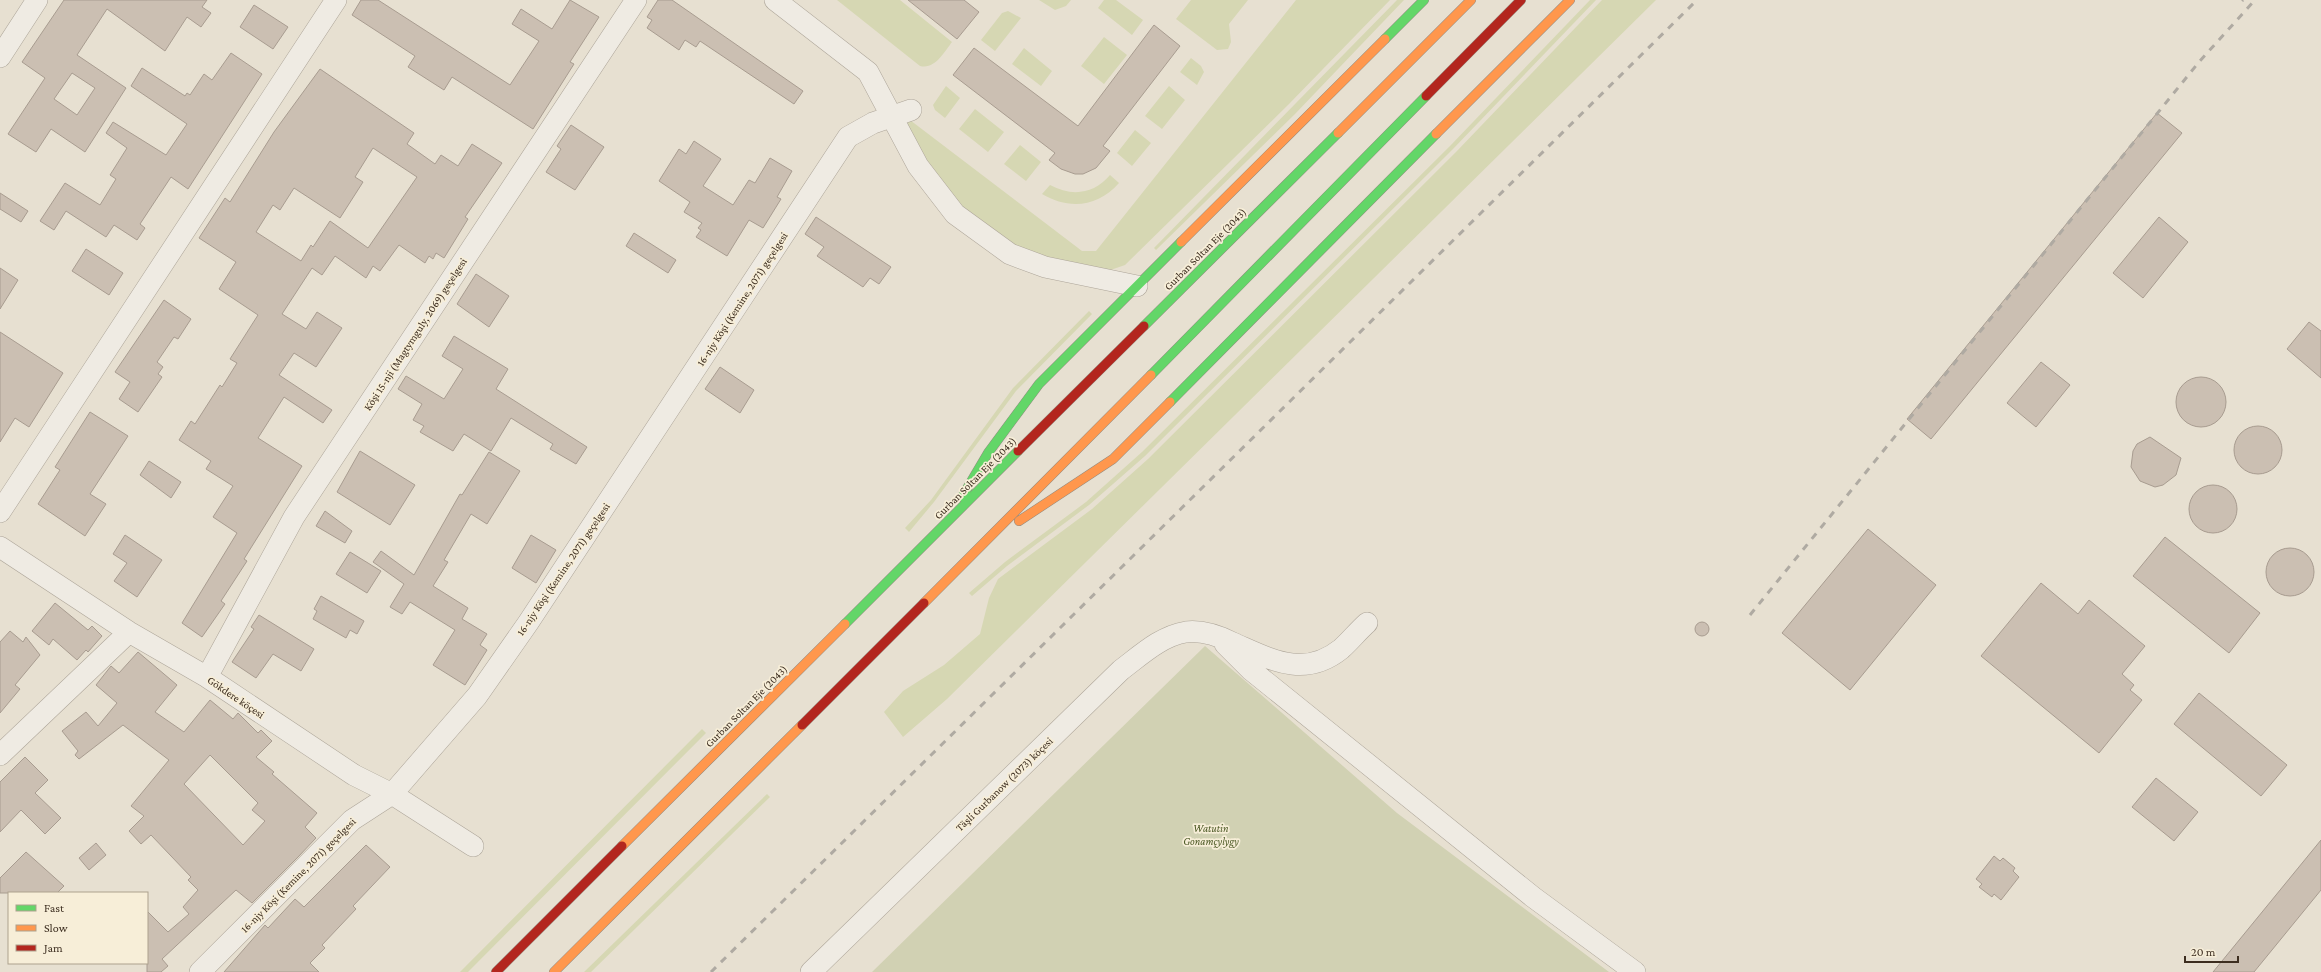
<svg xmlns="http://www.w3.org/2000/svg" width="2321" height="972" font-family="'Crimson Pro',serif">
  <style>
    .green { fill: #d6d7b3 }
    .cemetery { fill: #d1d1b3 }
    .building { fill: #cbbfb2; stroke: #a89c90; fill-rule: evenodd }
    .lines { fill: none; stroke-linecap: round; stroke-linejoin: round }
    .street-casing { stroke: #ada599; stroke-width: 22 }
    .fast-casing { stroke: #928b80; stroke-width: 10 }
    .slow-casing { stroke: #928b80; stroke-width: 10 }
    .jam-casing { stroke: #928b80; stroke-width: 10 }
    .street { stroke: #efebe3; stroke-width: 21 }
    .fast { stroke: #63d668; stroke-width: 9 }
    .slow { stroke: #ff974d; stroke-width: 9 }
    .jam { stroke: #b3261e; stroke-width: 9 }
    .rail { stroke: #afaaa2; stroke-width: 3; stroke-dasharray: 7 7; stroke-linecap: butt }
    .labels { text-anchor: middle; stroke-width: 3.5; stroke-linejoin: round; paint-order: stroke }
    .street-label { font-size: 11px; fill: #3d2e20; stroke: #f7eed8 }
    .park-label { font-size: 11px; font-style: italic; fill: #4d5a26; stroke: #f7eed8 }
  </style>
  <rect width="100%" height="100%" fill="#e7e0d1"/>
  <!-- green -->
  <path class="green" d="M837 0H900L952 42C945 51 935 70 920 66Z
    M1039 0H1071L1066 6 1055 10Z
    M1104 0H1116L1143 20 1132 35 1098 8Z
    M1191 0H1248L1229 24 1231 42 1228 49 1217 50 1176 19Z
    M1296 0H1390L1289 104 1125 265 1099 274 1033 264 947 197 904 130 906 117 1082 251H1096Z
    M1397 0H1404L1295 114 1156 250 1154 248Z
    M1590 0H1596L1453 149 1145 456 1089 505 1007 566 972 596 969 593 1005 562 1086 502 1142 452 1450 146Z
    M1602 0H1656L947 699 903 737 884 712 903 691 944 665 980 634 989 598 998 579 1092 509 1148 459 1456 152Z
    M1008 11 1021 18 995 51 981 40 1002 13Z
    M1104 37 1127 55 1104 84 1081 66Z
    M1024 48 1052 71 1041 86 1012 64Z
    M1191 58 1201 66 1204 72 1197 85 1180 72Z
    M946 86 960 98 945 118 935 110 933 105Z
    M1169 86 1185 100 1162 129 1145 116Z
    M975 109 1004 132 988 152 959 129Z
    M1135 130 1151 143 1132 166 1117 153Z
    M1020 145 1041 162 1026 181 1004 164Z
    M1110 175 1119 183C1098 207 1069 210 1042 194L1050 185C1072 197 1094 194 1110 175Z
    M1089 311 1092 314 1016 391 934 502 909 532 905 528 931 500 1013 388Z
    M702 729 706 733 468 972H460Z
    M767 794 770 797 591 972H584Z"/>
  <!-- cemetery -->
  <path class="cemetery" d="M1205 646 1397 813 1609 972H872Z"/>
  <!-- building -->
  <path class="building" d="M64 0H207L202 7 211 13 201 27 187 17 165 51 107 9 77 55 126 88 85 152 51 129 36 152 8 134 45 78 22 62ZM72 73 95 88 77 115 54 99Z
    M361 0H378L510 85 539 41 512 24 521 9 552 29 570 0 599 17 570 62 574 64 533 129 452 77 444 90 408 67 415 56 352 15Z
    M658 0H672L803 91 794 104 700 41 696 47 685 40 679 50 647 28 652 20 647 17Z
    M908 0H964L979 12 957 39Z
    M254 5 288 27 273 49 240 27Z
    M1154 25 1180 46 1103 146 1110 151 1096 168 1083 174H1075L1061 169 1049 160 1055 153 953 75 974 48 1078 126Z
    M231 53 262 74 188 189 171 177 140 224 145 228 137 240 114 225 106 237 66 211 54 230 40 221 65 183 100 205 116 179 110 175 127 148 106 133 113 122 166 155 187 124 131 86 142 68 185 96 187 93 190 95 204 74 212 80Z
    M320 69 414 133 407 144 435 164 441 155 458 166 472 144 502 163 465 217 468 219 444 258 436 253 433 259 429 256 425 263 399 245 380 271 373 266 366 278 335 256 322 275 312 268 282 314 306 329 317 312 342 328 316 367 294 353 279 375 332 410 323 423 284 397 258 438 302 466 244 559 247 561 221 601 225 604 202 637 182 623 237 533 213 517 233 486 206 469 211 461 179 440 191 421 195 424 220 385 222 387 237 363 230 359 258 315 219 289 236 262 199 238 225 198 230 202 274 132ZM373 148 417 177 368 248 330 221 313 247 311 245 301 261 256 232 273 205 280 210 294 188 340 218 363 182 355 177Z
    M2157 113 2182 133 1931 439 1907 419Z
    M571 125 604 147 575 190 546 172 561 149 557 146Z
    M694 141 721 159 703 186 733 205 749 180 755 183 770 158 792 171 777 197 781 199 763 228 749 220 727 256 696 237 701 230 698 228 702 223 684 212 690 202 659 181 679 149 686 154Z
    M0 193 28 211 21 222 0 209Z
    M816 217 891 267 879 284 870 278 863 287 817 256 824 247 805 234Z
    M2159 217 2188 242 2143 298 2113 273Z
    M634 233 676 260 668 273 626 246Z
    M86 249 123 273 109 295 72 271Z
    M0 268 18 280 0 309Z
    M476 274 509 296 489 327 457 304Z
    M164 300 191 319 178 339 174 337 157 362 163 367 158 374 162 377 138 412 119 399 130 382 115 372Z
    M2309 322 2321 331V378L2287 349Z
    M0 332 63 373 29 427 15 418 0 442Z
    M454 336 508 369 496 389 587 447 576 464 550 449 553 444 511 418 491 451 464 434 453 451 420 432 424 426 413 420 422 404 398 389 406 376 444 399 463 369 442 356Z
    M2041 362 2070 385 2036 427 2007 403Z
    M720 367 754 390 740 413 705 389Z
    M2176 402a25 25 0 1 1 50 0a25 25 0 1 1-50 0Z
    M90 412 128 436 90 494 106 504 85 536 38 504 60 470 55 467Z
    M2234 450a24 24 0 1 1 48 0a24 24 0 1 1-48 0Z
    M2150 437 2181 458 2176 475 2163 485 2155 487 2140 481 2131 467 2133 451 2137 444Z
    M360 451 415 485 390 525 337 492Z
    M489 452 520 471 487 524 471 514 444 560 448 562 433 586 468 608 462 619 487 634 480 645 487 650 465 685 433 665 455 630 410 602 402 614 390 607 404 584 373 562 381 551 414 575 460 494 462 495Z
    M149 461 181 482 171 498 140 475Z
    M2189 509a24 24 0 1 1 48 0a24 24 0 1 1-48 0Z
    M325 511 352 531 345 543 316 526Z
    M1868 529 1936 585 1850 690 1782 633Z
    M125 535 162 560 137 597 114 581 127 563 113 554Z
    M531 535 556 550 536 583 512 568Z
    M2165 537 2260 613 2229 653 2133 576Z
    M2266 572a24 24 0 1 1 48 0a24 24 0 1 1-48 0Z
    M350 552 381 571 367 593 336 574Z
    M2041 583 2078 614 2089 600 2145 646 2122 674 2134 685 2130 690 2142 700 2099 753 1981 656Z
    M321 596 364 621 357 634 350 630 346 638 313 619 317 611 314 609Z
    M55 603 88 630 92 626 102 636 88 652 86 650 77 660 53 639 49 645 32 631Z
    M259 615 314 649 301 671 273 654 256 678 232 662 254 629 251 627Z
    M1695 629a7 7 0 1 1 14 0a7 7 0 1 1-14 0Z
    M10 631 23 642 26 637 40 655 15 685 20 689 0 713V642Z
    M138 652 177 685 155 712 184 732 210 700 233 719 238 713 258 733 261 730 272 741 256 757 274 772 272 774 317 813 305 827 316 838 298 857 252 903 236 890 162 959 168 966 161 972H147V911L168 932 189 914 183 907 198 890 188 880 191 877 151 835 141 844 129 831 144 816 131 806 169 760 123 725 79 759 75 755 78 751 62 731 86 712 98 726 117 703 96 685 111 666 119 673ZM210 755 258 803 252 810 265 821 243 845 184 784Z
    M2199 693 2287 765 2261 796 2174 724Z
    M25 757 48 780 35 793 61 818 45 834 21 810 0 832V782Z
    M2156 778 2198 812 2174 841 2132 807Z
    M2321 840V890L2254 972H2213Z
    M96 843 106 855 89 870 79 858Z
    M366 845 390 867 353 906 356 909 322 945 325 948 310 963 319 972H224L265 925 268 928 295 899 304 907Z
    M26 852 64 886 57 893H0V878Z
    M1994 856 2000 861 2003 858 2015 868 2013 871 2019 877 2001 900 1994 894 1992 897 1979 887 1982 884 1976 879Z"/>
  <g class="lines">
    <defs>
      <path id="street" d="M775 0 868 72 918 166 955 214 1010 254 1045 267 1137 286
        M0 57 37 0
        M0 512 336 0
        M0 547 129 632 207 677 354 775 392 794 473 846
        M1225 644 1251 670 1533 897 1635 972
        M207 677 294 517 636 0
        M0 755 129 632
        M200 972 352 820 392 794 477 696 528 623 848 137 873 123 911 110
        M811 972 1121 670C1141 655 1161 636 1186 632 1202 630 1219 636 1233 643 1270 659 1304 679 1341 649 1350 641 1358 631 1367 623"/>
      <path id="fast" d="M1385 39 1424 0
        M1144 326 1338 133
        M1151 375 1426 96
        M1170 402 1436 134
        M962 497 988 453 1039 384 1181 242
        M845 624 1018 451"/>
      <path id="slow" d="M1338 133 1471 0
        M1436 134 1570 0
        M1181 242 1385 39
        M1019 521 1113 459 1170 402
        M924 603 1151 375
        M622 846 845 624
        M554 972 802 725"/>
      <path id="jam" d="M1426 96 1521 0
        M1018 451 1144 326
        M802 725 924 603
        M496 972 622 846"/>
    </defs>
    <!-- street casing -->
    <use href="#street" class="street-casing"/>
    <!-- fast casing -->
    <use href="#fast" class="fast-casing"/>
    <!-- slow casing -->
    <use href="#slow" class="slow-casing"/>
    <!-- jam casing -->
    <use href="#jam" class="jam-casing"/>
    <!-- street -->
    <use href="#street" class="street"/>
    <!-- fast -->
    <use href="#fast" class="fast"/>
    <!-- slow -->
    <use href="#slow" class="slow"/>
    <!-- jam -->
    <use href="#jam" class="jam"/>
    <!-- rail -->
    <path class="rail" d="M2242 1 2243 0
      M1750 615 2199 62 2255 0
      M711 972 1697 0"/>
  </g>
  <g class="labels">
    <!-- street labels -->
    <g class="street-label">
      <text transform="translate(1205 249) rotate(-45)" y="4">Gurban Soltan Eje (2043)</text>
      <text transform="translate(742 299) rotate(-57)" y="4">16-njy Köşi (Kemine, 2071) geçelgesi</text>
      <text transform="translate(415 334) rotate(-57)" y="4">Köşi 15-nji (Magtymguly, 2069) geçelgesi</text>
      <text transform="translate(975 478) rotate(-45)" y="4">Gurban Soltan Eje (2043)</text>
      <text transform="translate(563 569) rotate(-56)" y="4">16-njy Köşi (Kemine, 2071) geçelgesi</text>
      <text transform="translate(236 697) rotate(34)" y="4">Gökdere köçesi</text>
      <text transform="translate(746 706) rotate(-45)" y="4">Gurban Soltan Eje (2043)</text>
      <text transform="translate(1004 784) rotate(-44)" y="4">Täşli Gurbanow (2073) köçesi</text>
      <text transform="translate(298 875) rotate(-45)" y="4">16-njy Köşi (Kemine, 2071) geçelgesi</text>
    </g>
    <!-- park labels -->
    <g class="park-label">
      <text x="1211" y="832">Watutin<tspan x="1211" dy="13">Gonamçylygy</tspan></text>
    </g>
  </g>
  <!-- legend -->
  <rect x="8" y="892" width="140" height="72" fill="#f7eed8" stroke="#ada18e"/>
  <rect x="16" y="905" width="20" height="6" fill="#63d668" stroke="#ada18e"/>
  <text x="44" y="912" font-size="12" fill="#3d2e20">Fast</text>
  <rect x="16" y="925" width="20" height="6" fill="#ff974d" stroke="#ada18e"/>
  <text x="44" y="932" font-size="12" fill="#3d2e20">Slow</text>
  <rect x="16" y="945" width="20" height="6" fill="#b3261e" stroke="#ada18e"/>
  <text x="44" y="952" font-size="12" fill="#3d2e20">Jam</text>
  <!-- scale -->
  <path d="M2185 956v6h53v-6" fill="none" stroke="#3d2e20" stroke-width="2"/>
  <text x="2191" y="956" font-size="12" fill="#3d2e20" stroke="#f7eed8" stroke-width="3" paint-order="stroke">20 m</text>
</svg>
